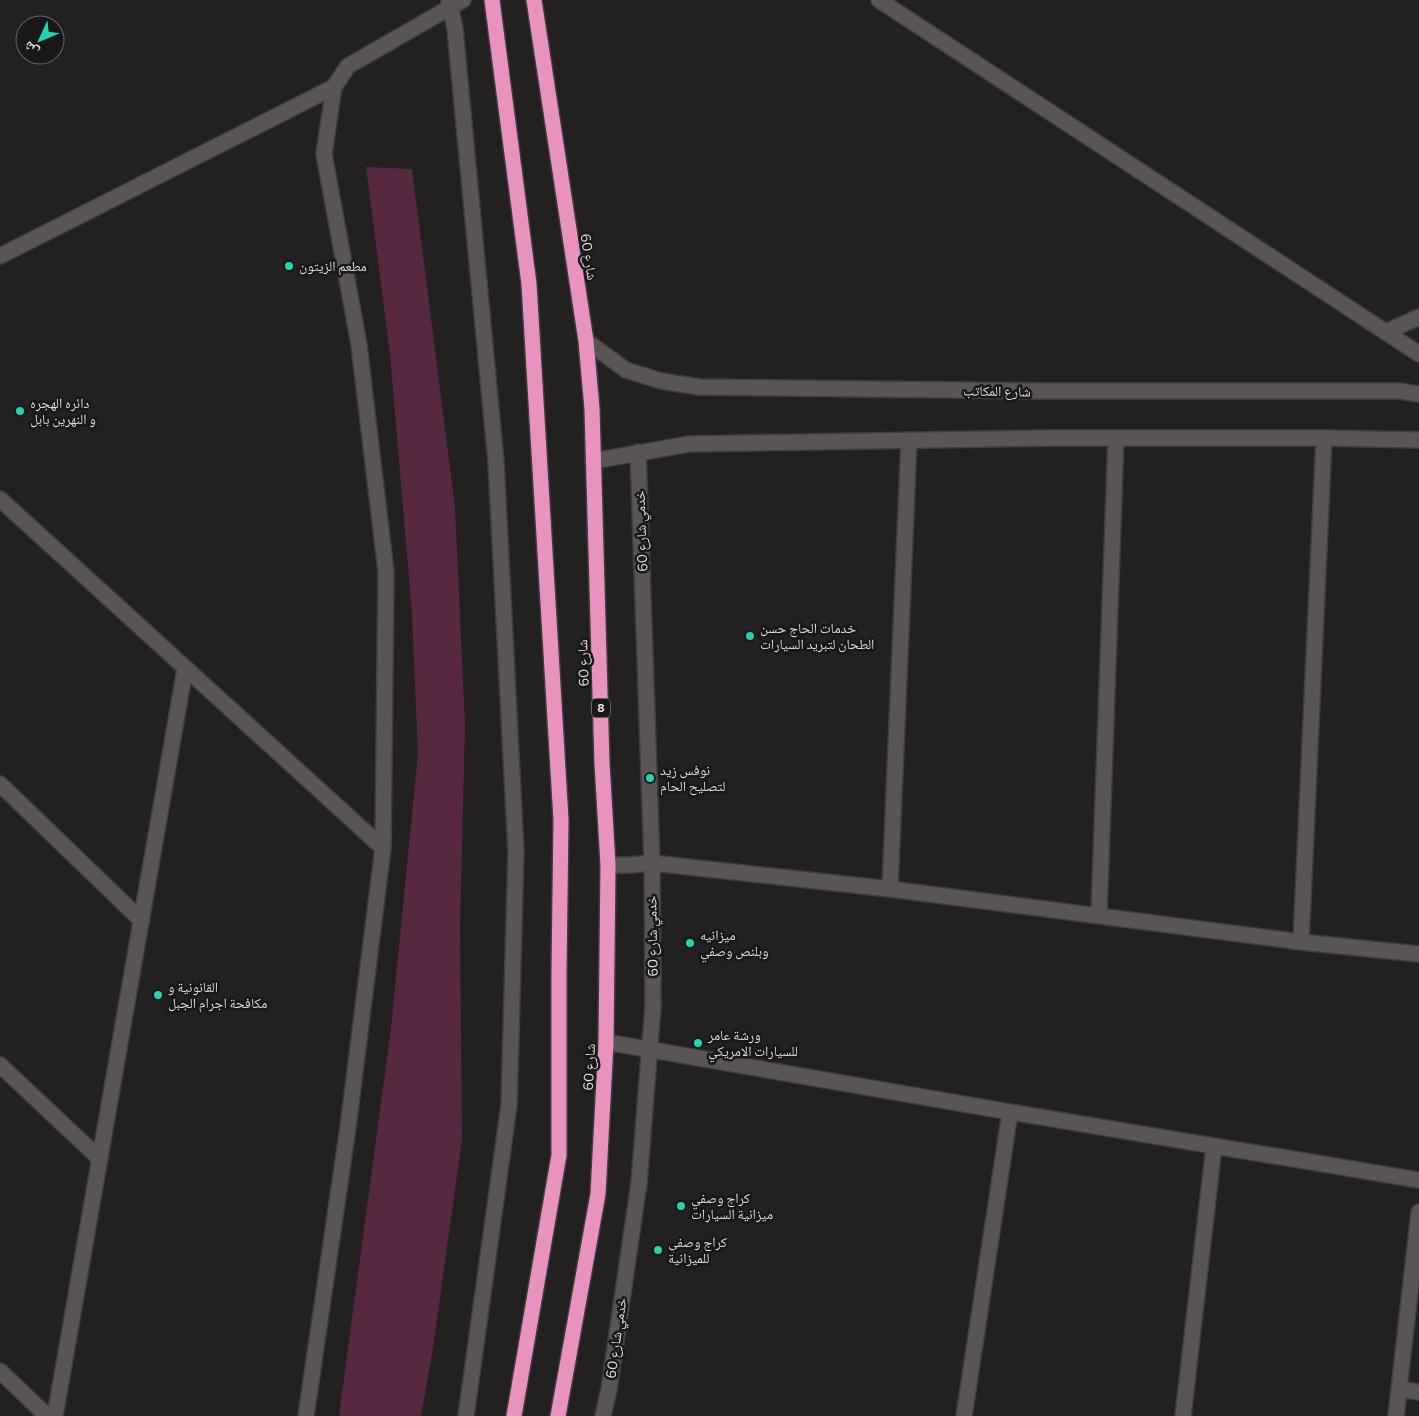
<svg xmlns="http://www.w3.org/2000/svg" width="1419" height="1416" font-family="Commissioner,'Noto Naskh Arabic',sans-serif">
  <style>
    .green { fill: #572941 }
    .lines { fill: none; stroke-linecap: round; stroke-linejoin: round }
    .street-casing { stroke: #3f3c3d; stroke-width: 18 }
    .secondary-casing { stroke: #3f3c3d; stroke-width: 18 }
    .highway-casing { stroke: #3f3c3d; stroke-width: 18 }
    .street { stroke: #595557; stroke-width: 15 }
    .secondary { stroke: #595557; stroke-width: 15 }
    .highway { stroke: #e893bd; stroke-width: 15 }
    .poi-dot { fill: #23d5af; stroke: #1a1718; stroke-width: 2 }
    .labels { text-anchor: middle; stroke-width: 5; stroke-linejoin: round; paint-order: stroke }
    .shield { fill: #1a1718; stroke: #a2a0a1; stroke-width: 1 }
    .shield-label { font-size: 12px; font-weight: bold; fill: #dddbdc }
    .street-label { font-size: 14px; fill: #dddbdc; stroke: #1a1718 }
    .poi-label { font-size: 14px; fill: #dddbdc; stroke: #1a1718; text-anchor: start }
  </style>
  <rect width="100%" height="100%" fill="#232022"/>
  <!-- green -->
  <path class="green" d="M366 167 412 169 455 508 465 725 460 928 462 1139 433 1348 421 1416H339L391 1028 418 754 412 613 390 354Z"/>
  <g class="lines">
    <defs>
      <path id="street" d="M879 0 1419 354
        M0 256 334 87
        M1386 332 1419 317
        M0 499 383 848
        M0 784 142 921
        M608 865H630L652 863 890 889 1301 942 1419 954
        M890 889 909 440
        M1099 915 1116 438
        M1301 942 1324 438
        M606 1042 1010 1112 1419 1180
        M0 1065 100 1159
        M0 1371 47 1416
        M1399 1389 1419 1392
        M55 1416 185 669
        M306 1416 348 1127 383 848 386 572 359 345 324 154 334 87 348 66 463 0
        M964 1416 1010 1112
        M1183 1416 1214 1146
        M1396 1416 1419 1212"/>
      <path id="secondary" d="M449 0 455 29 496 462 516 852 509 1105 466 1416
        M586 341 626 370 661 381 700 387 1041 391H1399L1419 394
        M593 461 689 444 1050 438H1324L1419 440
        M603 1416 609 1389 639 1183 653 1006 652 863 638 452"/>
      <path id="highway" d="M492 0 529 284 561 820 559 971V1155L514 1416
        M534 0 586 341 592 409 602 763 608 865 606 1042 598 1194 558 1416"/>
    </defs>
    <!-- street casing -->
    <use href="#street" class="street-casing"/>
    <!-- secondary casing -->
    <use href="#secondary" class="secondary-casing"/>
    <!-- highway casing -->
    <use href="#highway" class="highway-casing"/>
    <!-- street -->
    <use href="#street" class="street"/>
    <!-- secondary -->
    <use href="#secondary" class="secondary"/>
    <!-- highway -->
    <use href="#highway" class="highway"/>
  </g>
  <!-- markers -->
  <g class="poi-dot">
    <circle cx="289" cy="266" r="5"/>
    <circle cx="20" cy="411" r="5"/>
    <circle cx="750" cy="636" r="5"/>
    <circle cx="650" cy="778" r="5"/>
    <circle cx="690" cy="943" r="5"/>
    <circle cx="158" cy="995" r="5"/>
    <circle cx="698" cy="1043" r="5"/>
    <circle cx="681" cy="1206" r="5"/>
    <circle cx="658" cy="1250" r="5"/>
  </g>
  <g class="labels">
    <!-- shield labels -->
    <rect class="shield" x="592" y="698.5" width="18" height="19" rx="4"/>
    <g class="shield-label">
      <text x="601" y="712">8</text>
    </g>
    <!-- street labels -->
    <g class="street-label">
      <text transform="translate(589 257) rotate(81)" y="5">شارع 60</text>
      <text transform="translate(997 391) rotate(1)" y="5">شارع المکاتب</text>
      <text transform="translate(641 531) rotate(-92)" y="5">خدمي شارع 60</text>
      <text transform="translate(583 663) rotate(-92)" y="5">شارع 60</text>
      <text transform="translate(652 936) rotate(-91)" y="5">خدمي شارع 60</text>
      <text transform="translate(589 1067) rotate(-87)" y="5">شارع 60</text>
      <text transform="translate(616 1338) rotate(-82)" y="5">خدمي شارع 60</text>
    </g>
    <!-- poi labels -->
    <g class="poi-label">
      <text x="299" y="271">مطعم الزيتون</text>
      <text x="30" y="408">دائره الهجره<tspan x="30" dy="16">و النهرين بابل</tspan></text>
      <text x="760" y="633">خدمات الحاج حسن<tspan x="760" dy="16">الطحان لتبريد السيارات</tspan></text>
      <text x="660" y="775">نوفس زيد<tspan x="660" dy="16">لتصليح الحام</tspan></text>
      <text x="700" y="940">ميزانيه<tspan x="700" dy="16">وبلنص وصفي</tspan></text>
      <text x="168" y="992">القانونية و<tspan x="168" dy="16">مكافحة اجرام الجبل</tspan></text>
      <text x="708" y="1040">ورشة عامر<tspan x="708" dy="16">للسيارات الامريكي</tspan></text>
      <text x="691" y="1203">كراج وصفي<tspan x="691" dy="16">ميزانية السيارات</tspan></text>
      <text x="668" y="1247">كراج وصفي<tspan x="668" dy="16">للميزانية</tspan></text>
    </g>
  </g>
  <!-- north arrow -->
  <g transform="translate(40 40) rotate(226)"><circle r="24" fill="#1a1718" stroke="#686566"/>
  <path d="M0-4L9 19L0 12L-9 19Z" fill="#23d5af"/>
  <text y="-8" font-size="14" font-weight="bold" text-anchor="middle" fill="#dddbdc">ش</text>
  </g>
</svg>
